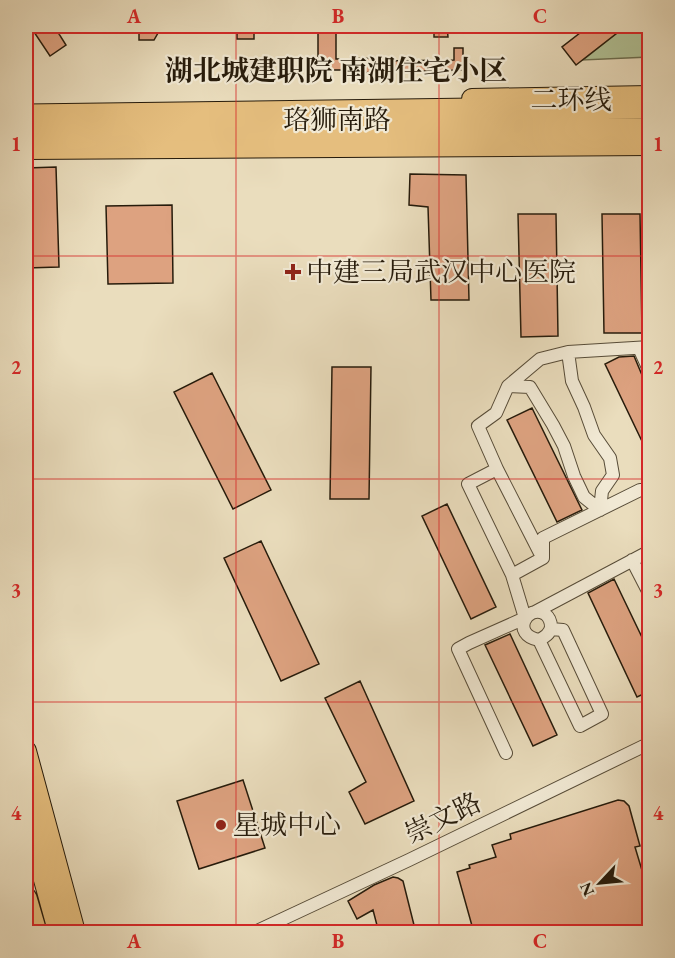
<svg xmlns="http://www.w3.org/2000/svg" width="675" height="958" font-family="'EB Garamond','Noto Serif SC',serif">
  <style>
    .green { fill: #b1c296; stroke: #6c6e50; stroke-width: 1.5 }
    .building { fill: #dda280; stroke: #261b0b; stroke-width: 1.5 }
    .lines { fill: none; stroke-linecap: round; stroke-linejoin: round }
    .minor-casing { stroke: #574c38; stroke-width: 14 }
    .primary-casing { stroke: #261b0b; stroke-width: 22 }
    .trunk-casing { stroke: #261b0b; stroke-width: 23 }
    .minor { stroke: #f1e9d4; stroke-width: 12 }
    .primary { stroke: #e5be7e; stroke-width: 20 }
    .trunk { stroke: #e5be7e; stroke-width: 21 }
    .grid { fill: none; stroke: #d62828; stroke-width: 1.5; stroke-opacity: 0.55 }
    .poi-dot { fill: #8f2418; stroke: #f1e9d4; stroke-width: 2 }
    .labels { text-anchor: middle; stroke-width: 4.5; stroke-linejoin: round; paint-order: stroke }
    .street-label { font-size: 27px; fill: #261b0b; stroke: #f1e9d4 }
    .poi-label { font-size: 27px; fill: #261b0b; stroke: #f1e9d4; text-anchor: start }
    .neighbourhood-label { font-size: 28px; font-weight: bold; fill: #261b0b; stroke: #f1e9d4 }
    .neatline { fill: none; stroke: #d62828; stroke-width: 2 }
    .grid-label { font-size: 20px; text-anchor: middle; font-weight: bold; fill: #d62828 }
  </style>
  <rect width="100%" height="100%" fill="#eaddbd"/>
  <filter id="stains"><feTurbulence type="fractalNoise" baseFrequency=".00333" numOctaves="4"/><feColorMatrix values="0 0 0 0 .2 0 0 0 0 .09 0 0 0 0 .02 0 0 0 .5 -.17"/></filter>
  <radialGradient id="worn" r=".72"><stop offset=".6" stop-color="#630" stop-opacity="0"/><stop offset="1" stop-color="#630" stop-opacity=".3"/></radialGradient>
  <!-- green -->
  <path class="green" d="M626 26H649V57L583 60Z"/>
  <!-- building -->
  <path class="building" d="M30 26H72L59 34 66 45 50 56Z
    M139 26H162L154 40H139Z
    M237 26H254V39H237Z
    M318 26H336V59L383 58V61L454 60V48H463V70L350 73V70H318Z
    M434 26H447L448 37H434Z
    M589 26H626L576 65 562 47Z
    M56 167 59 267 26 268V168Z
    M410 174 466 175 469 300H431L428 207 409 205Z
    M172 205 173 283 108 284 106 206Z
    M518 214H556L558 336 521 337Z
    M602 214H640L642 333H604Z
    M634 356 642 375 647 379 650 385V458L605 364 619 357Z
    M332 367H371L369 499H330Z
    M212 373 271 490 233 509 174 392Z
    M532 408 582 510 557 522 507 420Z
    M447 504 496 607 471 619 422 516Z
    M261 541 319 664 281 681 224 558Z
    M614 579 650 654V691L637 697 588 593Z
    M510 634 557 735 533 746 485 645Z
    M360 681 414 801 365 824 349 792 366 782 325 698Z
    M243 780 265 848 199 869 177 801Z
    M618 800 624 801 629 806 640 846 635 847 650 897V933H474L457 872 470 868 469 865 496 857 492 845 511 839 510 834Z
    M393 877 398 878 403 881 416 933H379L373 910 357 919 348 901 374 885Z"/>
  <g class="lines">
    <defs>
      <path id="minor" d="M639 348 650 372
        M568 352 650 347
        M497 469 478 426 496 413 508 386 540 359 568 352 572 381 584 407 594 435 610 458 613 475 602 491 600 510 584 497 574 476 564 446 553 425 530 387 508 386
        M632 560 650 595
        M512 575 468 484 497 469 542 557
        M535 612 650 551
        M539 640C545 637 550 634 551 627 551 621 549 617 545 614 527 603 510 635 539 640L580 726 602 714 563 630 551 629
        M506 753 458 649 469 643 525 618 512 575 543 558V538L640 490 650 491
        M255 932 409 860 650 743"/>
      <path id="primary" d="M472 99 650 96
        M26 149 650 145
        M26 751 75 932"/>
      <path id="trunk" d="M26 115 474 109 650 108
        M26 134C233 127 442 129 650 129
        M26 813 59 932
        M26 898 36 932"/>
    </defs>
    <!-- minor casing -->
    <use href="#minor" class="minor-casing"/>
    <!-- primary casing -->
    <use href="#primary" class="primary-casing"/>
    <!-- trunk casing -->
    <use href="#trunk" class="trunk-casing"/>
    <!-- minor -->
    <use href="#minor" class="minor"/>
    <!-- primary -->
    <use href="#primary" class="primary"/>
    <!-- trunk -->
    <use href="#trunk" class="trunk"/>
  </g>
  <!-- grid -->
  <path class="grid" d="M236 26V932M439 26V932M26 256H650M26 479H650M26 702H650"/>
  <!-- markers -->
  <g class="poi-dot">
    <path d="M290 263h6v6h6v6h-6v6h-6v-6h-6v-6h6z"/>
    <circle cx="221" cy="825" r="6"/>
  </g>
  <g class="labels">
    <!-- street labels -->
    <g class="street-label">
      <text x="571" y="109">二环线</text>
      <text x="337" y="129">珞狮南路</text>
      <text transform="translate(443 818) rotate(-26)" y="9">崇文路</text>
    </g>
    <!-- poi labels -->
    <g class="poi-label">
      <text x="306" y="281">中建三局武汉中心医院</text>
      <text x="233" y="834">星城中心</text>
    </g>
    <!-- neighbourhood labels -->
    <g class="neighbourhood-label">
      <text x="336" y="80">湖北城建职院 南湖住宅小区</text>
    </g>
  </g>
  <!-- margin -->
  <rect width="675" height="958" fill="none" stroke="#eaddbd" stroke-width="66"/>
  <!-- north arrow -->
  <g transform="translate(600 883) rotate(244)" stroke="#f1e9d4" stroke-width="4.5" paint-order="stroke">
  <path d="M0-4.5L10 22L0 15L-10 22Z" fill="#261b0b"/>
  <text y="-9" font-size="16" font-weight="bold" text-anchor="middle" fill="#261b0b">N</text>
  </g>
  <rect x="33" y="33" width="609" height="892" class="neatline"/>
  <g class="grid-label">
    <text x="134" y="23">A</text>
    <text x="338" y="23">B</text>
    <text x="540" y="23">C</text>
    <text x="16" y="151">1</text>
    <text x="658" y="151">1</text>
    <text x="16" y="374">2</text>
    <text x="658" y="374">2</text>
    <text x="16" y="597">3</text>
    <text x="658" y="597">3</text>
    <text x="16" y="820">4</text>
    <text x="658" y="820">4</text>
    <text x="134" y="948">A</text>
    <text x="338" y="948">B</text>
    <text x="540" y="948">C</text>
  </g>
  <rect width="100%" height="100%" filter="url(#stains)"/>
  <rect width="100%" height="100%" fill="url(#worn)"/>
</svg>
